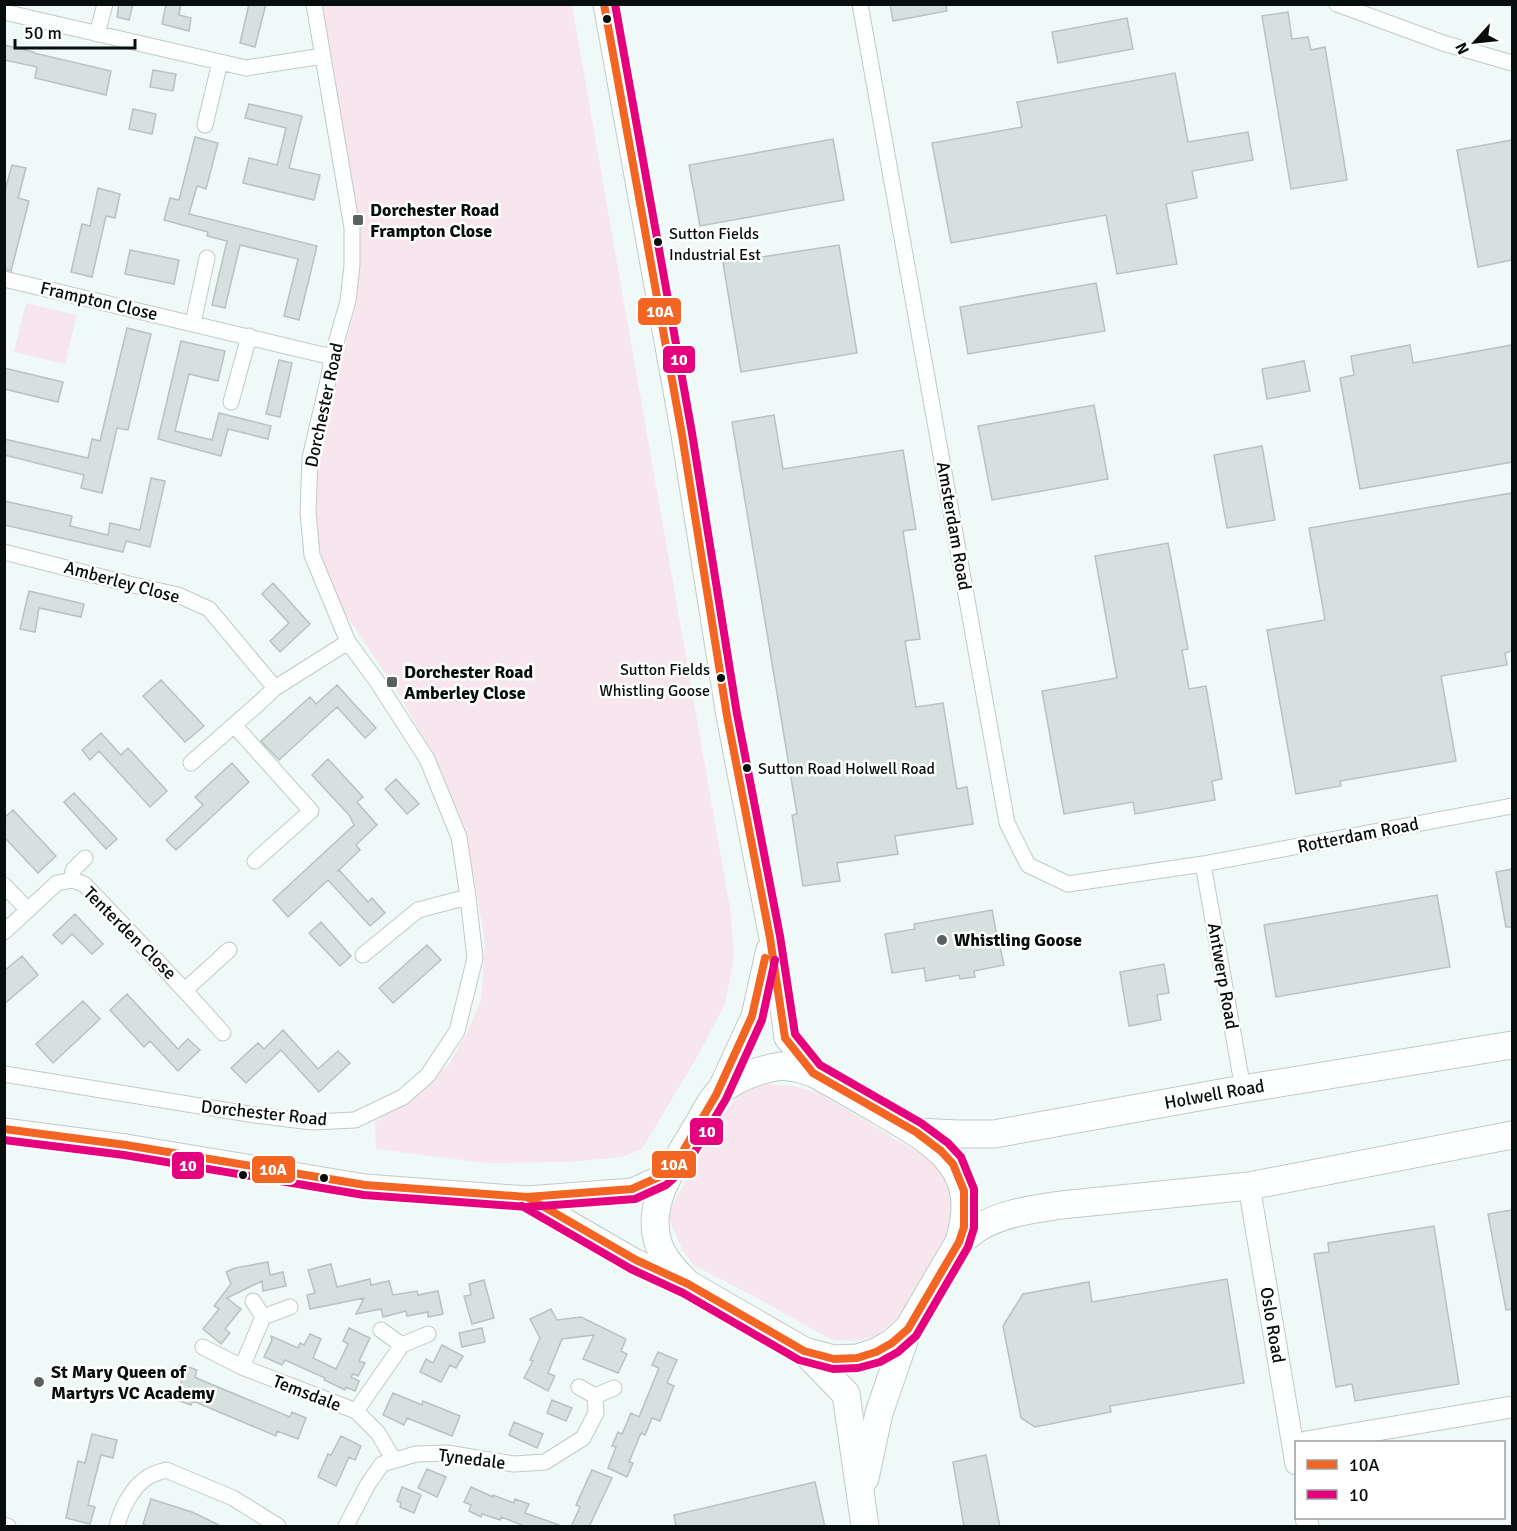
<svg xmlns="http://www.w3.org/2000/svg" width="1517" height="1531" font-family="Signika,sans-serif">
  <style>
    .green { fill: #f7e6ee }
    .building { fill: #d6e0de; stroke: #b8c2c0; stroke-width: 1.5 }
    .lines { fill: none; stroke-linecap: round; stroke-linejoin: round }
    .street-casing { stroke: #c0cac8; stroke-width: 17 }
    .secondary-casing { stroke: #c0cac8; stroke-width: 23 }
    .highway-casing { stroke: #c0cac8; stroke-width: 29 }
    .street { stroke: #fdfefe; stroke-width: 15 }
    .secondary { stroke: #fdfefe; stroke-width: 21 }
    .highway { stroke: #fdfefe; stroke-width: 27 }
    .bus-1-casing { stroke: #fff; stroke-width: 12 }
    .bus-2-casing { stroke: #fff; stroke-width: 12 }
    .bus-1 { stroke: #f26522; stroke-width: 8 }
    .bus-2 { stroke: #e5007d; stroke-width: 8 }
    .bus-dot { fill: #070f0e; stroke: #fff; stroke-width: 2 }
    .poi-dot { fill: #586160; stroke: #fff; stroke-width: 2 }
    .labels { text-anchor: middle; stroke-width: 5; stroke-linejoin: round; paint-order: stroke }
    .bus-label { font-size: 16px; fill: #070f0e; stroke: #fff; text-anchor: start }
    .poi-label { font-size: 18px; font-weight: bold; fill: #070f0e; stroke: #fff; text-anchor: start }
    .street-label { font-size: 18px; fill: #070f0e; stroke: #fff }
    .line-badge { stroke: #fff; stroke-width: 2 }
    .badge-label { font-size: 16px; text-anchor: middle; font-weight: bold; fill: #fff }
  </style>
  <rect width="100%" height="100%" fill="#effaf8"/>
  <!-- green -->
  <path class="green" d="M320 5H572L731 914 734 957 725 1004 697 1057 642 1149 622 1157 570 1162 486 1163 376 1149 375 1122 423 1088 449 1064 468 1030 481 1000 485 943 474 877 437 762 397 691 346 615 327 577 317 538 315 469 331 398 356 306 360 267 359 230 353 189Z
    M26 303 77 315 65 364 14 352Z
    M766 1084 794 1086 819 1093 939 1165 951 1184 952 1228 899 1317 877 1335 857 1341 832 1340 750 1294 693 1265 681 1247 669 1219 672 1206 722 1114 740 1094Z"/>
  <!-- building -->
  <path class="building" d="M119 4H133L129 20 117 17Z
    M166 4H181L179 15 191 18 189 31 162 24Z
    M249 4H266L255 47 240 43Z
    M890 4H946L947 11 893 21Z
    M1288 12 1292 39 1308 37 1311 50 1325 47 1347 180 1291 189 1262 16Z
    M1127 18 1133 49 1058 63 1052 32Z
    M4 45 34 52V53L111 71 106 95 35 78 37 67 4 60Z
    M153 70 176 74 173 91 150 87Z
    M1175 73 1188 142 1248 132 1253 160 1192 171 1197 198 1166 204 1177 264 1117 274 1106 215 951 243 932 143 1022 127 1017 102Z
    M249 104 302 116 289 168 320 175 314 200 243 183 249 158 277 165 286 128 245 118Z
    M133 109 156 114 152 134 129 129Z
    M195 137 218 143 206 189 197 186 189 214 317 246 299 320 284 316 298 259 240 245 225 308 212 305 227 241 207 236 208 232 164 220 170 198 179 200Z
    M833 139 844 200 700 226 689 165Z
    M1512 140V260L1478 267 1457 150Z
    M12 165 26 168 18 198 29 201 11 271 4 269V194Z
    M98 188 120 194 115 218 106 216 92 277 71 272 82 224 90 226Z
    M839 245 857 353 741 372 723 263Z
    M130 250 179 260 174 284 125 274Z
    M1096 283 1105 331 968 354 960 307Z
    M127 328 151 334 128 430 117 428 102 493 81 488 84 475 4 455V439L88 458 92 439 100 441Z
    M181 341 225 351 218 381 189 374 175 431 212 440 219 413 271 426 268 439 228 429 221 456 158 439Z
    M1410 345 1413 363 1512 345V462L1360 489 1340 378 1354 375 1351 356Z
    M279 360 292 363 280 417 266 414Z
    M1304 361 1310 391 1267 399 1262 369Z
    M4 368 63 382 58 402 4 389Z
    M1094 405 1108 479 992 500 978 426Z
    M774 415 783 469 903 450 916 529 903 531 920 639 905 641 916 707 943 703 957 789 967 787 973 824 895 836 898 854 837 863 840 881 803 886 792 815 797 814 732 422Z
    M1262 446 1275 520 1227 528 1214 455Z
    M151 478 165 481 150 547 126 541 123 552 4 525V501L72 516 70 526 108 535 110 523 140 530Z
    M1512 493V651L1505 653 1507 665 1441 676 1456 761 1340 781 1341 786 1296 794 1267 630 1325 620 1309 528Z
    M1168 543 1188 649 1182 650 1189 689 1206 686 1222 779 1212 781 1215 800 1135 814 1133 802 1064 814 1042 691 1117 678 1095 556Z
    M273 583 310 624 280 652 270 641 289 623 262 594Z
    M29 591 84 604 81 617 39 608 35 632 20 629Z
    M161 680 204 726 185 742 143 696Z
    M337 685 376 728 365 738 337 707 279 760 261 741 310 697 316 704Z
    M101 733 121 755 128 748 167 791 150 807 99 751 90 760 82 750Z
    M328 759 363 797 357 802 377 825 356 845 360 850 338 871H340L368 902 372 898 385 913 370 926 328 880 288 917 273 900 354 825 349 815 312 775Z
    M232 763 249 782 176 850 166 840 203 805 195 797Z
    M396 779 419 804 407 814 385 789Z
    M74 793 117 839 106 849 64 802Z
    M13 810 56 856 38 873 4 837V818Z
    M1512 869V927H1506L1496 872Z
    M1437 895 1450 967 1276 997 1264 925Z
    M992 910 999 947H1000L1004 965 974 971 975 977 960 979 959 975 926 981 924 968 892 973 885 934 915 929 914 924Z
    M75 914 103 944 92 954 72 934 62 944 53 935Z
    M321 922 351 956 340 966 309 933Z
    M427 945 441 960 393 1003 379 988Z
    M22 956 38 975 4 1004V971Z
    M1164 964 1169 993 1157 995 1161 1020 1129 1026 1120 972Z
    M127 994 178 1049 188 1039 200 1050 178 1071 150 1041 144 1047 110 1010Z
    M83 1001 100 1019 53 1063 36 1044Z
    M283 1030 318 1069 338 1051 350 1063 319 1092 281 1050 246 1083 231 1068 258 1043 264 1049Z
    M1512 1210V1309L1506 1310 1488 1214Z
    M1434 1226 1459 1384 1355 1401 1352 1384 1336 1387 1314 1254 1329 1252 1328 1243Z
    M268 1262 270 1275 283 1272 286 1286 263 1291 262 1281 227 1298 241 1309 225 1329 230 1333 221 1344 203 1329 219 1309 214 1306 231 1284 226 1272 235 1268Z
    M331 1264 337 1287 370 1279 371 1285 389 1281 393 1295 417 1291 418 1295 438 1291 443 1314 428 1317V1312L407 1316 406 1311 383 1317 381 1309 356 1314 364 1298 310 1309 307 1295 315 1293 308 1270Z
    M1227 1279 1244 1383 1110 1406 1111 1412 1035 1427 1021 1418 1003 1326 1023 1294 1089 1282 1092 1302Z
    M484 1280 494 1318 472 1324 464 1296 471 1295 469 1284Z
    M551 1309 557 1320 581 1317 626 1339 621 1351 627 1354 618 1373 583 1359 594 1335 562 1339 548 1373 555 1376 548 1391 524 1378 533 1361 530 1360 540 1338 530 1319Z
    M349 1328 370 1338 359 1361 365 1363 358 1376 353 1374 351 1377 359 1381 355 1391 346 1387 345 1390 324 1380 325 1378 285 1360 282 1365 264 1357 272 1340 271 1336 298 1348 300 1343 304 1345 310 1334 321 1339 313 1358 336 1369 348 1344 343 1341Z
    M482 1328 485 1342 462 1347 459 1333Z
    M442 1345 463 1356 456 1368 450 1365 441 1382 420 1372 426 1359 433 1363Z
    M658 1352 677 1360 667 1383 674 1386 660 1421 652 1418 645 1435 641 1433 629 1462 633 1463 627 1477 608 1468 616 1447 612 1446 618 1432 622 1434 631 1413 639 1417 659 1368 652 1365Z
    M180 1364 197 1370 195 1377 201 1380 290 1417 292 1412 306 1418 298 1439 277 1431 276 1436 193 1401 191 1405 174 1399 182 1380 175 1377Z
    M393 1393 422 1405 423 1401 460 1416 452 1436 407 1418 404 1425 383 1415Z
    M552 1400 572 1408 566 1421 547 1413Z
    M514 1422 543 1434 537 1448 509 1435Z
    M92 1434 117 1440 113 1458 101 1455 88 1505 95 1507 90 1524 66 1518 78 1461 85 1463Z
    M341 1436 361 1446 355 1460 349 1457 336 1486 318 1477 328 1454 331 1455Z
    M986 1455 1000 1527H964L953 1462Z
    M427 1469 446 1477 437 1497 418 1488Z
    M592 1470 612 1478 589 1527H571L580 1507 576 1505Z
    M815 1482 825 1527H676L674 1515Z
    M402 1487 421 1495 414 1513 400 1507 401 1503 397 1501Z
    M471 1487 493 1497V1495L514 1503 515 1499 529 1504 525 1513 559 1525 558 1527H527L501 1517 500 1520 482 1514 481 1517 469 1511 471 1505 464 1502Z
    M151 1499 192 1512 223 1527H151L143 1524Z"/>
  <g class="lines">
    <defs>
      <path id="street" d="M860 4 1007 823 1028 865 1068 884 1203 864 1512 806
        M1337 4 1443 43 1512 63
        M4 12 246 68 323 56
        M97 34 105 4
        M205 125 220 62
        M4 279 332 357
        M193 323 207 258
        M231 402 249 336
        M4 552 129 584 178 595 209 609 275 688
        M234 725 311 811 255 861
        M191 763 258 704 275 688 348 642
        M1203 864 1243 1089
        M72 880 73 870 85 858
        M4 885 28 910
        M4 932 57 883 72 880 84 884C131 933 178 982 223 1033
        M363 955 418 910 468 897
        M185 990 229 950
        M4 1074 255 1115 312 1122 355 1120 403 1097 428 1075 457 1031 475 958 468 897 459 837 427 759 376 680 348 642 312 555 308 513 310 458 328 381 332 357 348 301 352 265V228L314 4
        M253 1301 263 1317 290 1307
        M381 1330 402 1345 428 1334
        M203 1347 242 1367 356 1411 378 1433 394 1460
        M242 1367 263 1317
        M579 1387 595 1396 614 1388
        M356 1411 402 1345
        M4 1525 8 1526
        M117 1526C121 1509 132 1487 148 1477 153 1474 160 1472 166 1470L233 1498 278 1526
        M346 1526 368 1484 382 1464 416 1454 447 1453 514 1464 545 1462 583 1438 596 1413 595 1396"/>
      <g id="secondary">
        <path d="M604 4 682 435 727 716 770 938 783 1022 785 1038 813 1073"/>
        <path d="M716 1094 752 1016 767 949"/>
        <path d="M4 1129 126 1145 365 1185 527 1197 632 1189 661 1176 673 1165"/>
        <path id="s1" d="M1249 1186 1296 1464"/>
        <path d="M527 1197 636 1260 682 1282"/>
        <path d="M1306 1442 1512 1407"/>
        <path d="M1306 1518 1308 1526"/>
      </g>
      <g id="highway">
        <path d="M781 1066 797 1068 813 1073C837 1086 861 1100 885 1114 940 1146 981 1171 959 1242L908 1329 892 1343 876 1352 857 1358 834 1359 804 1351 688 1284C675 1271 661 1257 657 1239 647 1199 677 1161 696 1128 703 1117 709 1102 718 1093 736 1077 757 1070 781 1066Z"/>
        <path id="s2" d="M916 1132 959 1134H994L1243 1089 1512 1045"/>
        <path d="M959 1242C965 1238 972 1232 978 1228 1002 1213 1034 1209 1061 1205L1249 1186 1512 1135"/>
        <path d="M805 1352 846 1394 865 1526"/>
        <path d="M865 1478 879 1413 908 1329"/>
      </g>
    </defs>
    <!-- street casing -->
    <use href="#street" class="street-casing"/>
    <!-- secondary casing -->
    <use href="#secondary" class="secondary-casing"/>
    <!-- highway casing -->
    <use href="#highway" class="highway-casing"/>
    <!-- street -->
    <use href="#street" class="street"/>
    <!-- secondary -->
    <use href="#secondary" class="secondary"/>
    <!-- highway -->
    <use href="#highway" class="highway"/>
    <defs>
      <path id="bus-1" d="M4 1129 126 1145 365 1185 527 1197 632 1189 661 1176 676 1163 716 1095 752 1016 765 958
        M527 1197 636 1260 688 1284 804 1351 834 1359 857 1358 876 1352 892 1343 908 1329 959 1242 964 1227V1191L953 1164 941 1151 916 1132 813 1073 785 1038 770 938 727 716 682 435 604 4"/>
      <path id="bus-2" d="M4 1140 124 1155 364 1195 527 1207 635 1199 666 1185 685 1168 726 1099 762 1020 775 960
        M522 1206 631 1269 683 1293 799 1360 833 1369 858 1368 880 1362 898 1352 916 1336 968 1247 974 1228V1189L961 1157 948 1143 921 1123 820 1065 795 1034 780 936 737 714 692 433 615 4"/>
    </defs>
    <!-- bus-1 casing -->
    <use href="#bus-1" class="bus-1-casing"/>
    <!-- bus-2 casing -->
    <use href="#bus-2" class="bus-2-casing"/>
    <!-- bus-1 -->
    <use href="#bus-1" class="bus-1"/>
    <!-- bus-2 -->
    <use href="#bus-2" class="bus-2"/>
  </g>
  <!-- markers -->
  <g class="bus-dot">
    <circle cx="607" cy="19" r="5"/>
    <circle cx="658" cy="242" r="5"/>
    <circle cx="721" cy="678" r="5"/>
    <circle cx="747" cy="768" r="5"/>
    <circle cx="243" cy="1175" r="5"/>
    <circle cx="324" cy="1178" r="5"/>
  </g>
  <g class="poi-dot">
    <rect x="352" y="214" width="12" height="12" rx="3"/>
    <rect x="386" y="676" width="12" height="12" rx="3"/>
    <circle cx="942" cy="940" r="6"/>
    <circle cx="39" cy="1382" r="6"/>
  </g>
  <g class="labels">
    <!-- bus labels -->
    <g class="bus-label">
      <text x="669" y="239">Sutton Fields<tspan x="669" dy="21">Industrial Est</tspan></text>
      <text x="710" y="675" text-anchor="end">Sutton Fields<tspan x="710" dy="21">Whistling Goose</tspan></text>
      <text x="758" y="774">Sutton Road Holwell Road</text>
    </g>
    <!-- poi labels -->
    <g class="poi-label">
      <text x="370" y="216">Dorchester Road<tspan x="370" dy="21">Frampton Close</tspan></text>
      <text x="404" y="678">Dorchester Road<tspan x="404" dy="21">Amberley Close</tspan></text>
      <text x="954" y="946">Whistling Goose</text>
      <text x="51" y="1378">St Mary Queen of<tspan x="51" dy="21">Martyrs VC Academy</tspan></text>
    </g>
    <!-- street labels -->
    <g class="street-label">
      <text transform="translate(99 301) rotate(13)" y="6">Frampton Close</text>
      <text transform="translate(324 405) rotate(-78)" y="6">Dorchester Road</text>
      <text transform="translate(954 526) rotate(80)" y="6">Amsterdam Road</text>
      <text transform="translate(122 582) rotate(15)" y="6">Amberley Close</text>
      <text transform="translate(1358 835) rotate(-11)" y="6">Rotterdam Road</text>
      <text transform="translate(130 933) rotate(45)" y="6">Tenterden Close</text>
      <text transform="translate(1223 976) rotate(80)" y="6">Antwerp Road</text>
      <text dy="6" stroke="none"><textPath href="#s2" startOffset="302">Holwell Road</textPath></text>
      <text transform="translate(264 1113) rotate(6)" y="6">Dorchester Road</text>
      <text dy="6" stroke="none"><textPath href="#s1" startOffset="141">Oslo Road</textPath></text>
      <text transform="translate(307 1393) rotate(21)" y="6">Temsdale</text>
      <text transform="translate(472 1459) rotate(7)" y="6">Tynedale</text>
    </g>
  </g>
  <g class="line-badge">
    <rect x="637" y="297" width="45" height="29" rx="6" fill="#f26522"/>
    <rect x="662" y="345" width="34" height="29" rx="6" fill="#e5007d"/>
    <rect x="689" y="1117" width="35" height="29" rx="6" fill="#e5007d"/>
    <rect x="651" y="1150" width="46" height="29" rx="6" fill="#f26522"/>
    <rect x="171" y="1151" width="34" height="29" rx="6" fill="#e5007d"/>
    <rect x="251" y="1155" width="45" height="29" rx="6" fill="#f26522"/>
  </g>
  <g class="badge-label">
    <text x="660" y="317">10A</text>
    <text x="679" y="365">10</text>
    <text x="707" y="1137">10</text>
    <text x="674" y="1170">10A</text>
    <text x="188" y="1171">10</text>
    <text x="273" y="1175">10A</text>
  </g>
  <!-- border -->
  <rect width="1517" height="1531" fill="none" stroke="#070f0e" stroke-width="12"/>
  <!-- legend -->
  <rect x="1295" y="1441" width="210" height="78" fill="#ffffff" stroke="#9c9f9f" stroke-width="1.5"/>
  <rect x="1307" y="1460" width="30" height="9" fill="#f26522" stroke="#9c9f9f" stroke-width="1.5"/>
  <text x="1349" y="1471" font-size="18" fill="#070f0e">10A</text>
  <rect x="1307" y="1490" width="30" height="9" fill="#e5007d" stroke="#9c9f9f" stroke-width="1.5"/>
  <text x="1349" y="1501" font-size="18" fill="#070f0e">10</text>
  <!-- north arrow -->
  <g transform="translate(1475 42) rotate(243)" stroke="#ffffff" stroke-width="4.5" paint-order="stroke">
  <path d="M0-4.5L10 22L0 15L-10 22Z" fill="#070f0e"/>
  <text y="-9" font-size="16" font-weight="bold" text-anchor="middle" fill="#070f0e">N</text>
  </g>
  <!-- scale -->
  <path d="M15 39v9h120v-9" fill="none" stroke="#070f0e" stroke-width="3"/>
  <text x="24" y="39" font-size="18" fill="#070f0e" stroke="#ffffff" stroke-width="4.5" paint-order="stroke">50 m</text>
</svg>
